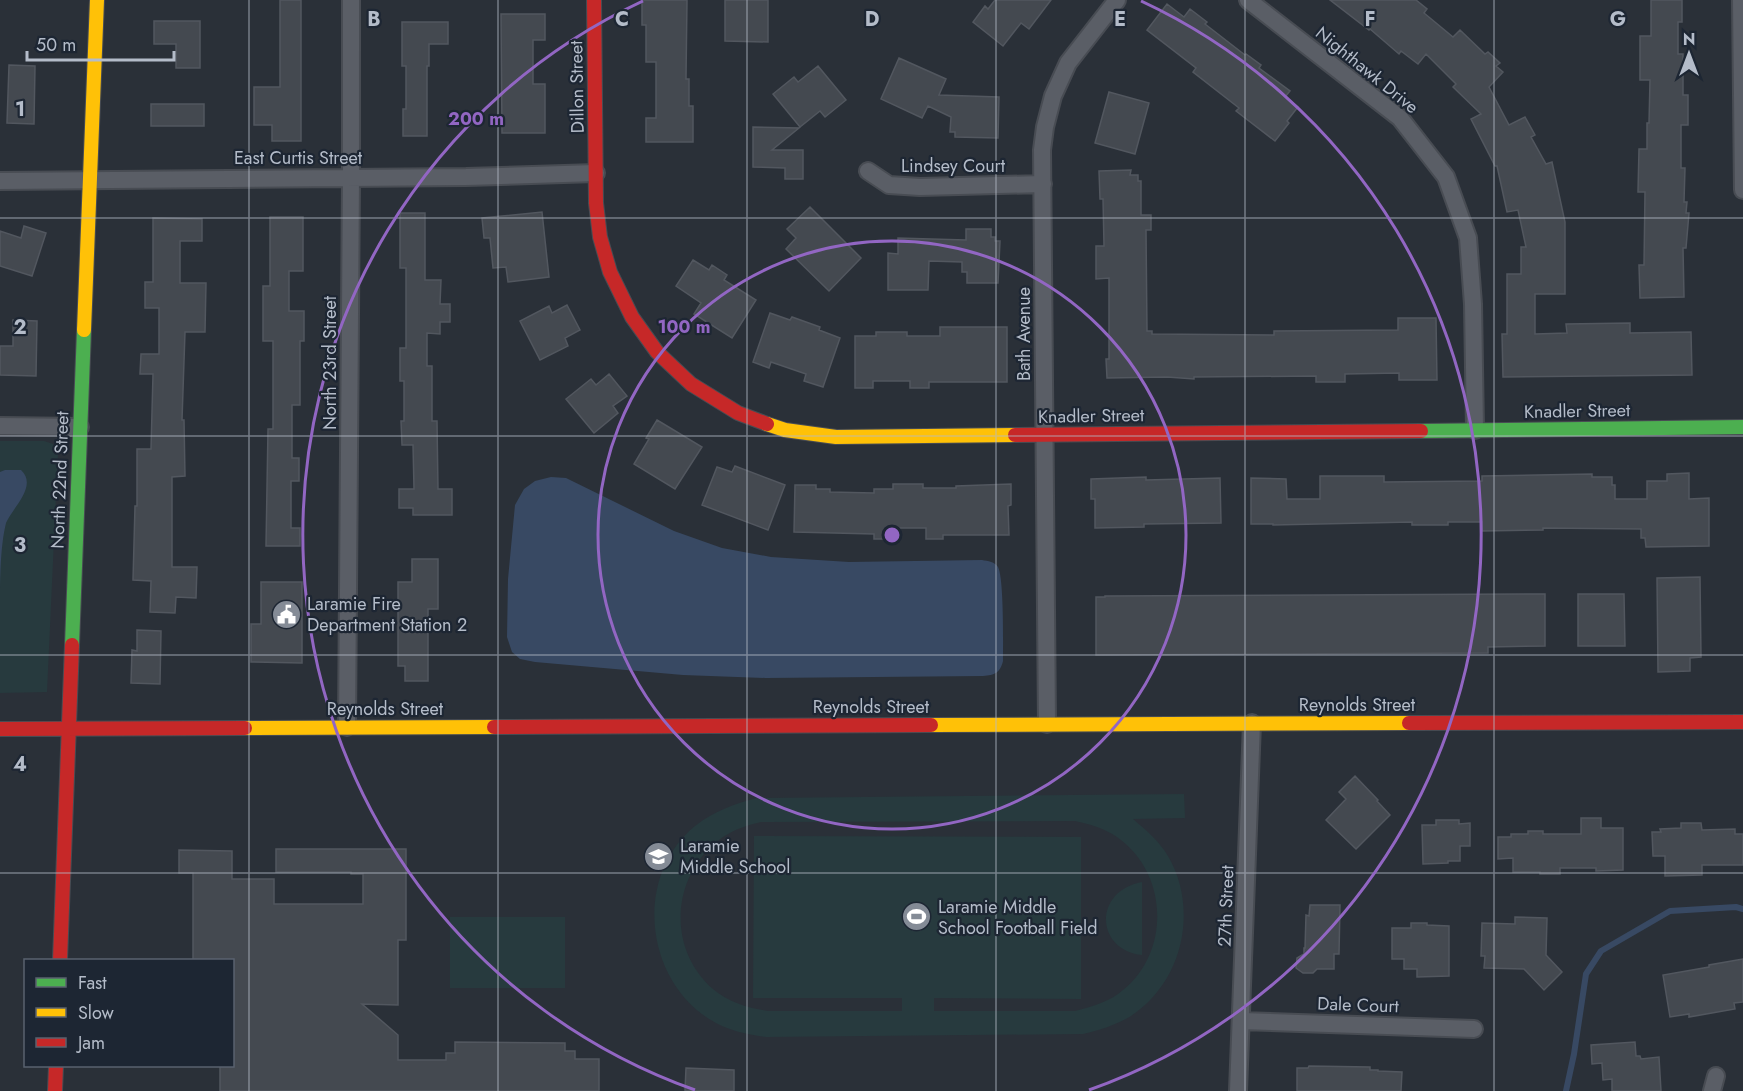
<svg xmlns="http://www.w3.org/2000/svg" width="1743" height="1091" font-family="Jost,sans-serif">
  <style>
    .green { fill: #273a3e; fill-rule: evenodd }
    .water { fill: #384963 }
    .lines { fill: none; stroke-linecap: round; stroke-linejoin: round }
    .stream { stroke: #384963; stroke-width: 6 }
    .building { fill: #444950; stroke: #52575f; stroke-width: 1.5 }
    .street-casing { stroke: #484c53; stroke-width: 20 }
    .fast-casing { stroke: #484c53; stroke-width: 16 }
    .slow-casing { stroke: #484c53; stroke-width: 16 }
    .jam-casing { stroke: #484c53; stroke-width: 16 }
    .street { stroke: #5a5e66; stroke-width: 16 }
    .fast { stroke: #4caf50; stroke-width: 14 }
    .slow { stroke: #ffc107; stroke-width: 14 }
    .jam { stroke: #c62828; stroke-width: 14 }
    .grid { fill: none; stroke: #b4bcc9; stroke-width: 1.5; stroke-opacity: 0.55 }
    .ring { fill: none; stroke: #9266c3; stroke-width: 3 }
    .labels { text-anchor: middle; stroke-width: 4.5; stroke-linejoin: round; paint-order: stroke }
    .street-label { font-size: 18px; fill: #b4bcc9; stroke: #1d2633 }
    .poi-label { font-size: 18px; fill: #b4bcc9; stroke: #1d2633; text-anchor: start }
    .grid-label { font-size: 20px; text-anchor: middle; font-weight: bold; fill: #b4bcc9; stroke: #1d2633; stroke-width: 4.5; stroke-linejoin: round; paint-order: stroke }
    .centre { fill: #9266c3; stroke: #1d2633; stroke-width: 3 }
    .ring-label { font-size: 18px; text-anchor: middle; font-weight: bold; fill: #9266c3; stroke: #1d2633; stroke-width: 4.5; stroke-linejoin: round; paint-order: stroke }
  </style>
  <rect width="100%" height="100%" fill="#2a3038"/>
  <!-- green -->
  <path class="green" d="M0 441H44L53 444 58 453 47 692 0 693Z
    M1184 794 1185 818 1133 819C1146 830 1159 841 1168 856 1199 909 1183 982 1131 1016 1116 1025 1100 1030 1083 1034L766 1037C751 1035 736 1032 722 1026 646 991 630 879 695 826 714 811 734 804 757 798ZM1075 821C1089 824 1104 828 1117 837 1170 874 1171 957 1118 994 1105 1003 1090 1007 1075 1011H934V998L1081 999V837L754 836 753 998H902V1011H768C748 1008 728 1002 713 989 665 947 672 872 723 837 735 829 748 825 761 822Z
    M1142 882V955C1095 950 1093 891 1142 882Z
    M450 917H565V988H450Z"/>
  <!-- water -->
  <path class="water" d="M5 470H21C38 486 13 507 6 523 0 547 0 583 0 609V472Z
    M551 477 566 478 674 531 722 548 771 557 849 562 982 560C988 561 995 562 998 567 1004 578 1003 645 1003 661 1000 673 995 675 983 676L766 678 683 675 535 662 520 659 512 652 507 637 508 579 515 505 524 489 535 481Z"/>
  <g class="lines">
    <!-- stream -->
    <path class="stream" d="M1566 1091 1574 1054 1586 974 1601 951 1670 911 1736 907 1743 909"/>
  </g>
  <!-- building -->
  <path class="building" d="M280 0H301V141H272V125H254V87H280Z
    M642 0H687L686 79H689V106H693V142H646V118H656V62H646V25H642Z
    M725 0H768V42L725 41Z
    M995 0H1051L1029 29 1021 23 1003 46 973 22 985 6 988 9Z
    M1330 0H1416L1427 9 1424 13 1453 37 1460 30 1485 54 1488 52 1500 63 1496 66 1503 72 1489 87 1509 125 1525 117 1535 135 1531 137 1546 164 1552 162 1565 222V294H1535V334L1567 333 1566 324 1630 323V333L1691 332 1692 375 1503 377 1502 334H1507V274H1521V247H1526L1518 210 1507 212 1497 166H1495L1471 119 1481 114 1453 87 1456 84 1426 54 1418 64 1401 51 1399 54 1370 29 1369 30Z
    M1651 0H1682V22H1678V54H1683V95H1688V125H1681V168H1685L1684 202H1687L1686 213H1689L1686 248H1683L1684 297 1640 298 1639 265H1644L1645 192H1638L1639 149H1647V123H1649L1650 80H1640V36H1651Z
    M1167 4 1184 17 1190 9 1207 22 1205 24 1245 55 1246 54 1261 65 1259 68 1290 91 1285 97 1298 107 1287 121 1289 123 1275 141 1236 111 1239 108 1193 72 1196 68 1147 30Z
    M501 14H545V40H533V84H545V133H502Z
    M154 21H200V68H176V44H154Z
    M402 22H448V44H429V66H427V136H403V109H406V66H402Z
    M899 58 946 79 939 95 999 97 998 138 955 137V132H950L951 117 928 106 922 118 881 99Z
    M9 65 35 66 34 124 7 123Z
    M818 66 846 100 825 117 820 111 800 127 773 94 794 77 798 82Z
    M1109 92 1149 103 1135 154 1095 143Z
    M151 104H204V126H151Z
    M753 127 799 128 772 150H803V179H785V168L753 167Z
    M1131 170 1130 175H1138V181H1141V215H1151V230H1146L1147 331H1152V334L1274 335V331L1398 330V318H1436L1437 380H1399V373L1345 374V382H1316V376L1194 377V379L1167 377 1107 378 1106 359H1109V278L1096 279V246H1104L1103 199H1100L1099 171Z
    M810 207 861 258 829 291 786 249 796 238 787 229Z
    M542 212 549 277 508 282 506 267 493 268 490 238H484L482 218Z
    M400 213H425V280H441L440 304H450V322H440V334L427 333V366H432V421H437L438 489H452V515H413V508H399V489H414L413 445H402L401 421H404V381H400V348H406V268H400Z
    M270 217H303V271H289V311H304V341H300V405H292V458H299V481H291V528H300V546H266L268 429H273V341H263V286H270Z
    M153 218 202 219V241H180V283H206L205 332H185L182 420H184L185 476 172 477V567H197L196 598 176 597 175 613 150 612 151 581 133 580 135 506H137V449H151L153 374H140L141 354H159V308H145V282H153Z
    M24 226 46 233 32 276 0 266V231L21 238Z
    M966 229H991V237H995V241H1000L998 283H967V272H962V262L929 261 928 290H888V253L898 254V238L966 240Z
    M693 260 709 270 712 265 727 275 724 280 756 300 732 338 694 314 701 303 676 286Z
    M567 305 580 330 565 338 568 346 540 360 520 321 549 306 552 313Z
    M770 313 790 320 792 317 820 327 819 330 840 338 823 387 804 381 806 374 771 362 769 368 753 362Z
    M13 320 37 321 36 376 0 375V346H13Z
    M940 327H1007V382H929V388H910V381H873V388H855V336H876V332H907V336H940Z
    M609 374 627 396 613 406 618 413 594 433 566 399 591 379 596 385Z
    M657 420 702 447 675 489 634 464 649 439 646 438Z
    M735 466 785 485 768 530 702 505 717 467 732 472Z
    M1689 473V499L1709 498V546L1646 547 1645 538H1641V529L1543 528V530L1482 531V522H1448V525H1412V522L1273 525V524H1251V478L1286 479 1287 499H1320V476H1384V482L1482 481V476L1592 474V477H1612V485H1615V499H1647V481H1667V474Z
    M1146 477V480L1220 478 1221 523 1144 524V527L1095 528V499H1091V479Z
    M893 484H923V488H956V486L1011 484V505L1008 506 1009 535H943V539H926V528H889V539H874V534L794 532 795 485H816V489H830V492L874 493V489H893Z
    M412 559H438V609H428V681H405V666H398V582H412Z
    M1700 577 1701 657 1690 658V671L1658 672 1657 578Z
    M261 582H302V663L251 662V624H261Z
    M1545 594V646L1488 647V653L1096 655V597H1105V596Z
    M1578 594H1624L1625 646H1578Z
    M137 630 161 631 160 684 131 683 132 650 137 651Z
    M1355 776 1378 800 1377 801 1390 815 1356 849 1326 820 1346 799 1339 792Z
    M1581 818H1601V828H1623V870L1596 871V868H1560V874H1540V872H1513V858L1498 859V837H1511V834H1528V831H1543V834H1581Z
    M1436 820H1459V824L1470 823V846H1460V861H1448V863L1423 864 1422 825H1436Z
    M1681 823H1701L1702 830 1735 829V834H1743V865H1702V875L1665 876V856H1653L1652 832H1661L1660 829 1681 828Z
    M276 849H406V940H398V1005L362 1004 398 1035V1060H446V1053H455V1042L565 1043V1051H575V1059H599V1091H220V1065H232V960H193V873H179V850L232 851V879H274V904H363V874H351V872H276Z
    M1310 905H1340L1339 954H1334V969H1317L1313 973H1303L1296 968 1297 958 1304 954V948H1305L1306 915 1309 916Z
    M1515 917 1547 918 1546 955 1562 972 1544 990 1524 969 1484 968 1485 956H1481L1482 923 1515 924Z
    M1411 923H1427V925L1449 926V976L1417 977V969H1404V959H1392V928H1411Z
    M1743 959V1002L1734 1003 1735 1009 1689 1017V1014L1670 1017 1663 975 1709 967V965Z
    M1635 1042 1636 1056H1640L1641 1059 1659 1057 1661 1091H1612V1079L1603 1080 1602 1063 1592 1064 1591 1045Z
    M1309 1066 1370 1067V1070H1378V1071L1402 1072 1401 1091H1297V1068H1308Z
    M686 1068 734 1070V1091H685Z"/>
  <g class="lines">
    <defs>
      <path id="street" d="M1248 0 1400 118 1446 177 1468 238 1473 304 1475 430
        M1741 0 1743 190
        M868 171 889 185 920 187 1043 184
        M0 181 466 177 596 173
        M0 426 80 427
        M1047 724 1042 150 1045 127 1053 96 1068 63 1117 0
        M347 727 351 177V0
        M1241 1021 1474 1029
        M1238 1091 1252 723
        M1712 1091 1716 1076"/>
      <path id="fast" d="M1421 431 1743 427
        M72 645 84 330"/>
      <path id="slow" d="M84 330 97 0
        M767 424 785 430 836 437 1015 435
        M931 725 1409 723
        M245 728 494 727"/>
      <path id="jam" d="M594 0 596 203 600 237 610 272 632 317 657 352 691 384 738 413 767 424
        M1015 435 1421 431
        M1409 723 1743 722
        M494 727 931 725
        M0 729 245 728
        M60 960 72 645
        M55 1091 56 1066"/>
    </defs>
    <!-- street casing -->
    <use href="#street" class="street-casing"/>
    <!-- fast casing -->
    <use href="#fast" class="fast-casing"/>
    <!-- slow casing -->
    <use href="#slow" class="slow-casing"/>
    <!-- jam casing -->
    <use href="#jam" class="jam-casing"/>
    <!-- street -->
    <use href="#street" class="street"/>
    <!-- fast -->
    <use href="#fast" class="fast"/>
    <!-- slow -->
    <use href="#slow" class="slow"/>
    <!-- jam -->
    <use href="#jam" class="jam"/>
  </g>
  <!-- grid -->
  <path class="grid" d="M249 0V1091M498 0V1091M747 0V1091M996 0V1091M1245 0V1091M1494 0V1091M0 218H1743M0 436H1743M0 655H1743M0 873H1743"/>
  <!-- distance rings -->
  <g class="ring">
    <circle cx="892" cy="535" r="294"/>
    <path d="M695 1090A589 589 0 0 1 643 1M1141 1A589 589 0 0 1 1089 1090"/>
  </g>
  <!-- icons -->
  <defs>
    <symbol id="civic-disc" viewBox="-11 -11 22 22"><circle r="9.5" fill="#848b96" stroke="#1d2633"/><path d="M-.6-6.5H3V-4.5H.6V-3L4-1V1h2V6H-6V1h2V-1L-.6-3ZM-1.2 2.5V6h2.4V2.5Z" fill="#fff"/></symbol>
    <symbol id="school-disc" viewBox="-11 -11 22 22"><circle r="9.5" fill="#848b96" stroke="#1d2633"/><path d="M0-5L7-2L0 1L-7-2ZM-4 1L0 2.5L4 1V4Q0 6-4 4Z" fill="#fff"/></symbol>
    <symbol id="stadium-disc" viewBox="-11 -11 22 22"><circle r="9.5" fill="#848b96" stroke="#1d2633"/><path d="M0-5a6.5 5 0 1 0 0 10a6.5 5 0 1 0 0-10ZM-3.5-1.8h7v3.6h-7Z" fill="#fff"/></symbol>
  </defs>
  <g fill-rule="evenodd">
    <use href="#civic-disc" x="270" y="598" width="33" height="33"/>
    <use href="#school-disc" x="642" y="840" width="33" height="33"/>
    <use href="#stadium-disc" x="900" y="900" width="33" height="33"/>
  </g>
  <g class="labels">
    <!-- street labels -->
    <g class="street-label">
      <text transform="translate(1367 70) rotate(39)" y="6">Nighthawk Drive</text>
      <text transform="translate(577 87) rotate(-91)" y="6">Dillon Street</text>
      <text x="298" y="164">East Curtis Street</text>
      <text x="953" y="172">Lindsey Court</text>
      <text transform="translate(1024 334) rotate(-90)" y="6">Bath Avenue</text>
      <text transform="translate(330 363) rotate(-90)" y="6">North 23rd Street</text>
      <text transform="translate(1577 411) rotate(-1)" y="6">Knadler Street</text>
      <text transform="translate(1091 416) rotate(-1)" y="6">Knadler Street</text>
      <text transform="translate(60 480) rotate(-88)" y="6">North 22nd Street</text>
      <text x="1357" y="711">Reynolds Street</text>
      <text x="871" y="713">Reynolds Street</text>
      <text x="385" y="715">Reynolds Street</text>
      <text transform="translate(1226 906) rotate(-88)" y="6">27th Street</text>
      <text transform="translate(1358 1005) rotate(2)" y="6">Dale Court</text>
    </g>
    <!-- poi labels -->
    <g class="poi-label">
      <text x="307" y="610">Laramie Fire<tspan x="307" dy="21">Department Station 2</tspan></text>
      <text x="680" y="852">Laramie<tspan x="680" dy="21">Middle School</tspan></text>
      <text x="938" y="913">Laramie Middle<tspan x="938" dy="21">School Football Field</tspan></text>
    </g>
  </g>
  <g class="grid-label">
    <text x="374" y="26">B</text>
    <text x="622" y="26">C</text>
    <text x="872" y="26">D</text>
    <text x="1120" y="26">E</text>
    <text x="1370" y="26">F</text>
    <text x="1618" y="26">G</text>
    <text x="20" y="116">1</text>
    <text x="20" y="334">2</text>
    <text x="20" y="552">3</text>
    <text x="20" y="771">4</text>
  </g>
  <circle cx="892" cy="535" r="9" class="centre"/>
  <g class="ring-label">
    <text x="476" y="125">200 m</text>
    <text x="684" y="333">100 m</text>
  </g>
  <!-- legend -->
  <rect x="24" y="959" width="210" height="108" fill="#1d2633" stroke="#59626f" stroke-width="1.5"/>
  <rect x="36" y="978" width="30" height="9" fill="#4caf50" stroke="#59626f" stroke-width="1.5"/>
  <text x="78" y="989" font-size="18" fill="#b4bcc9">Fast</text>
  <rect x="36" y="1008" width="30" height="9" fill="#ffc107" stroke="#59626f" stroke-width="1.5"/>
  <text x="78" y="1019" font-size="18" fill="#b4bcc9">Slow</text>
  <rect x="36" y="1038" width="30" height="9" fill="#c62828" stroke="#59626f" stroke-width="1.5"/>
  <text x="78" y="1049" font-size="18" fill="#b4bcc9">Jam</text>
  <!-- north arrow -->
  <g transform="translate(1689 54)" stroke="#1d2633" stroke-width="4.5" paint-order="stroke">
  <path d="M0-4.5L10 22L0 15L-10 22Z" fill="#b4bcc9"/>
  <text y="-9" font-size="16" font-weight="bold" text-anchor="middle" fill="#b4bcc9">N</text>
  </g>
  <!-- scale -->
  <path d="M27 51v9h147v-9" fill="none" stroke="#b4bcc9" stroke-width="3"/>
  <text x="36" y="51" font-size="18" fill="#b4bcc9" stroke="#1d2633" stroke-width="4.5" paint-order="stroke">50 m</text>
</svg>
